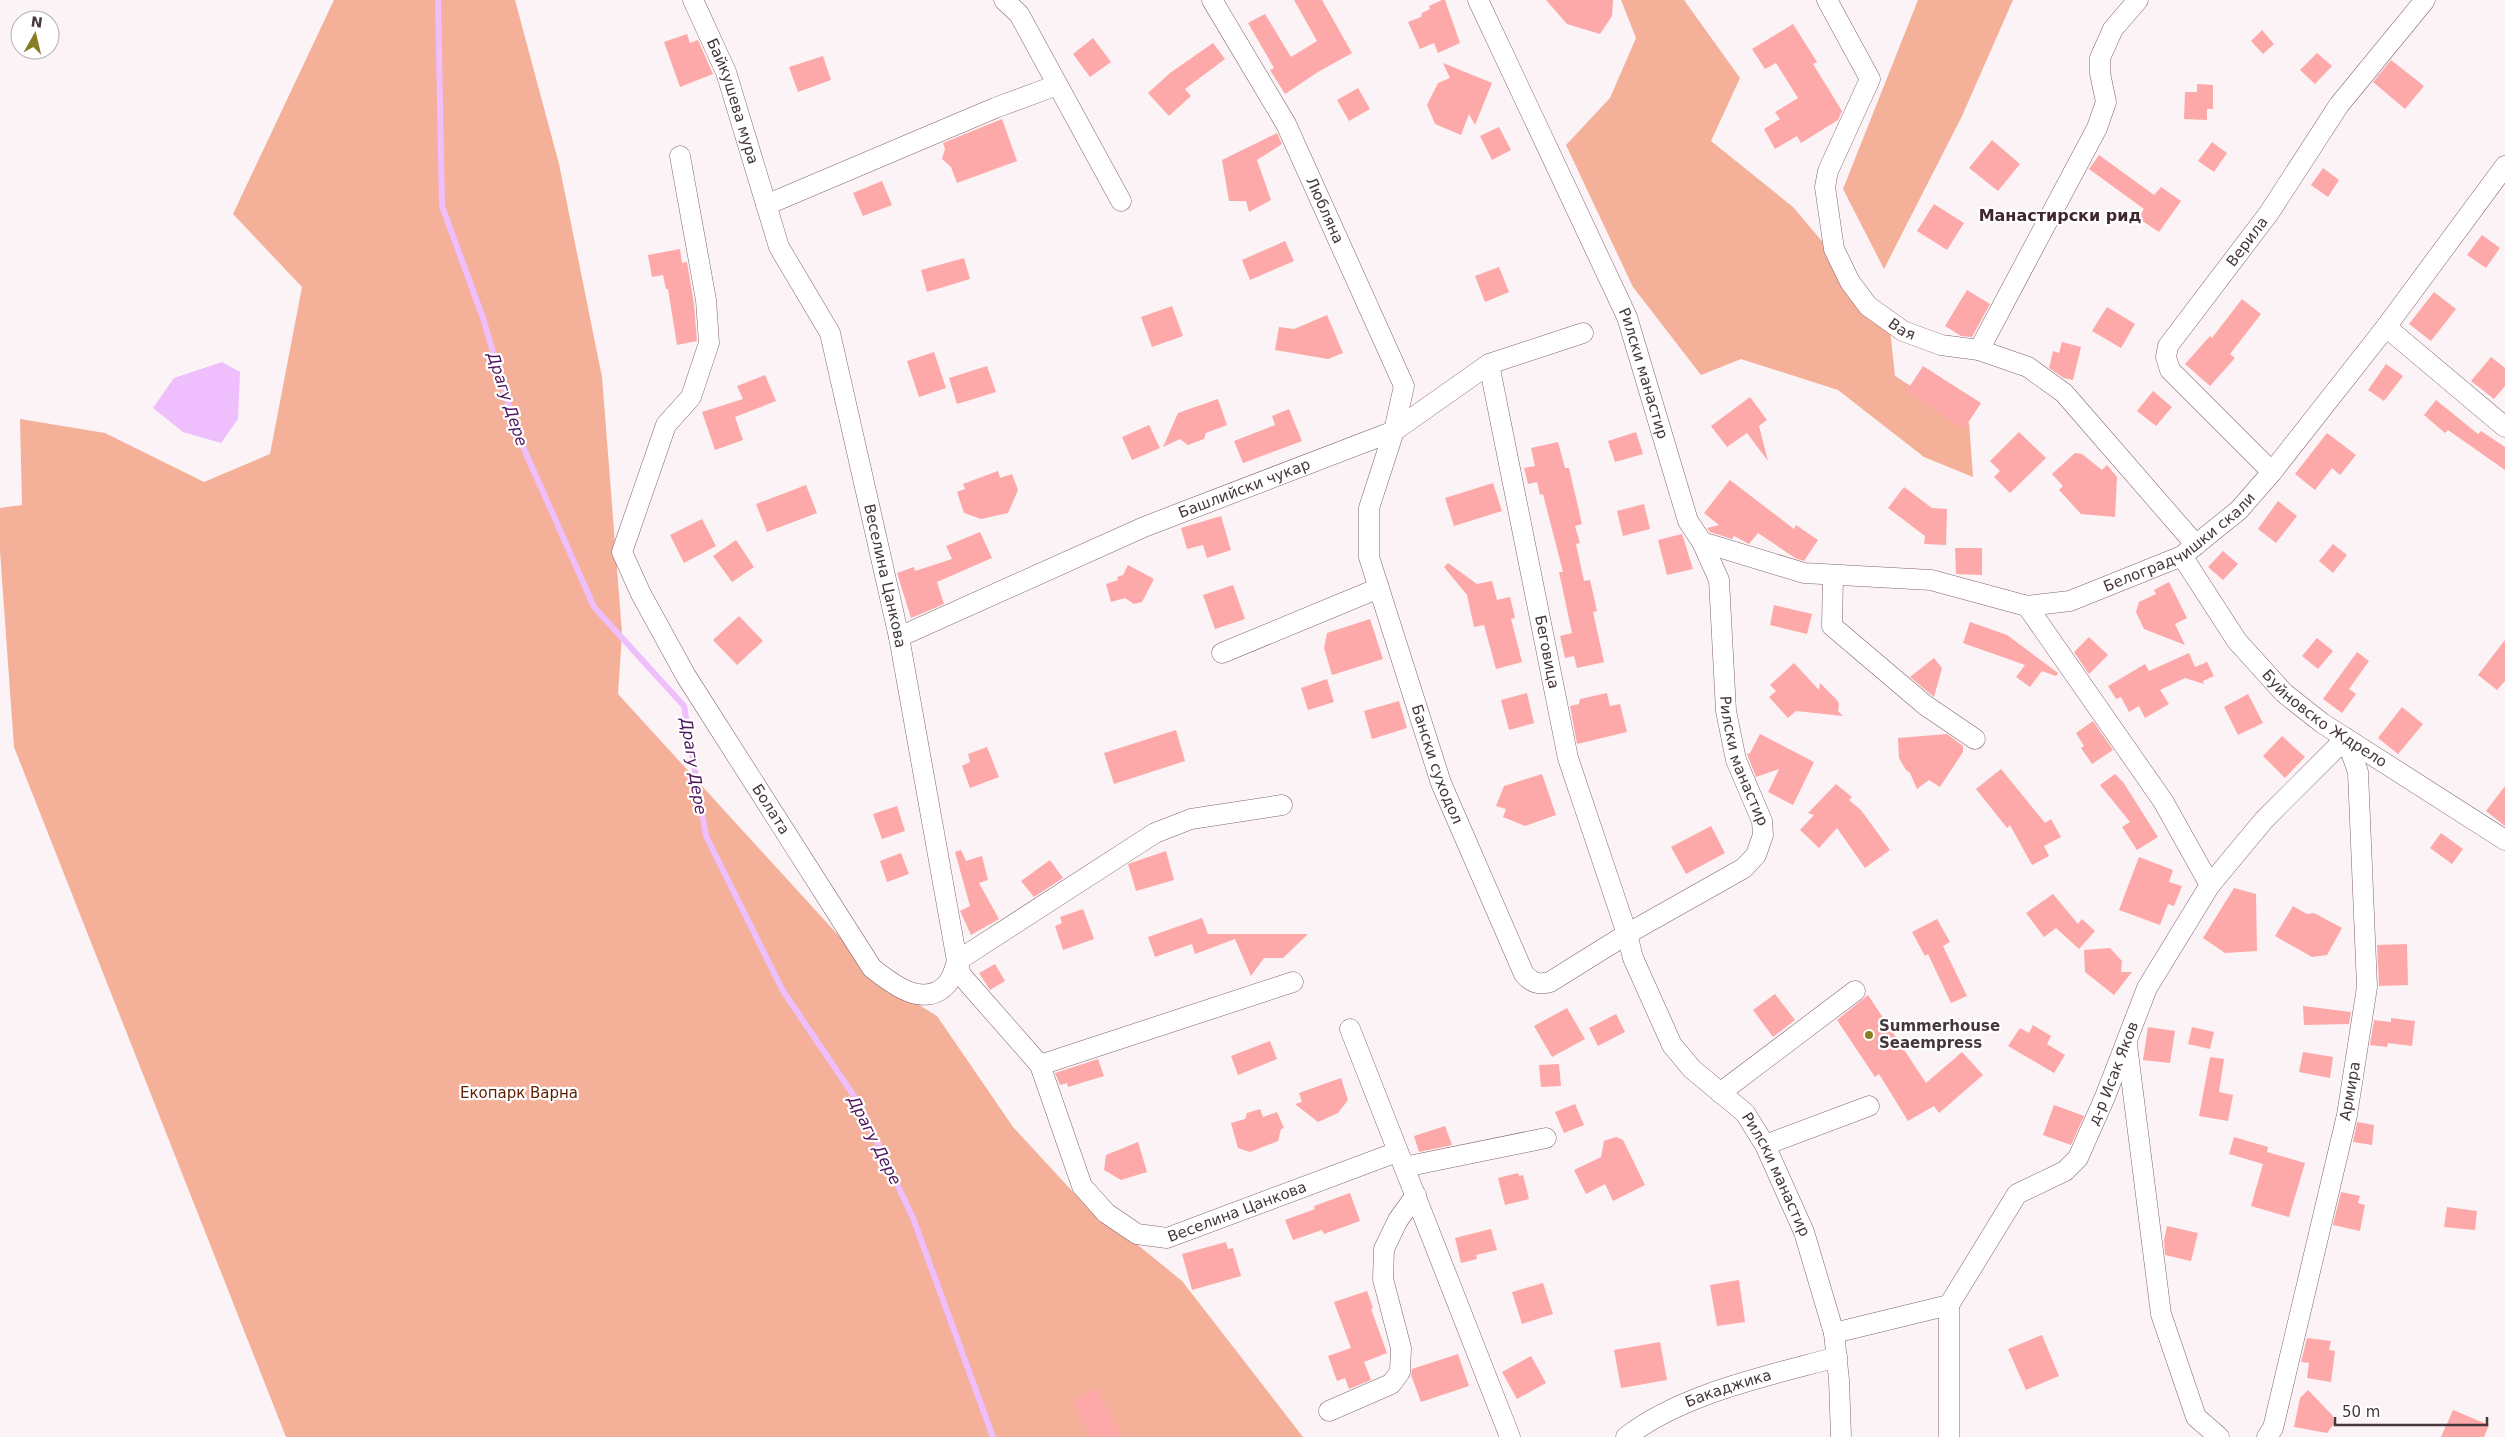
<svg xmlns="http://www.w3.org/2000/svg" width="2505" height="1437" font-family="'DejaVu Sans',sans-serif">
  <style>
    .green { fill: #f4b098 }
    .water { fill: #eebefd }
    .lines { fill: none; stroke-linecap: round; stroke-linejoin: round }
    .stream { stroke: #eebefd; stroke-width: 6 }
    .building { fill: #fea9a9 }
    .minor-casing { stroke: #83646d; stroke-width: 21 }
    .minor { stroke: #fff; stroke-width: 20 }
    .poi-dot { fill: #877d23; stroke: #fff; stroke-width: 2 }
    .labels { text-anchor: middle; stroke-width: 4.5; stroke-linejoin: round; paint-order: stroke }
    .street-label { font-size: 15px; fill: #45373b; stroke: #fff }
    .poi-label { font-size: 15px; font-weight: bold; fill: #45373b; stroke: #fff; text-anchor: start }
    .park-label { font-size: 15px; fill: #5f1c00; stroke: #fff }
    .neighbourhood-label { font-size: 16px; font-weight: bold; fill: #40262e; stroke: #fff }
    .water-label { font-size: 16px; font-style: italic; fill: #4f155f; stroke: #fff }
  </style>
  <rect width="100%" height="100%" fill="#fbf3f5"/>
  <!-- green -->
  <path class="green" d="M334 0H515L559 164 602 377 622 633 618 694 881 982 937 1016 1013 1127 1074 1193 1182 1281 1303 1437H286L14 747 0 551V508L22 505 20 419 105 433 204 482 270 454 302 287 233 214Z
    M1621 0H1684L1740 78 1711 141 1793 207 1889 320 1895 376 1969 423 1973 477 1924 457 1838 390 1741 359 1701 375 1633 287 1566 145 1610 98 1636 38Z
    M1918 0H2013L1962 116 1884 269 1843 189Z"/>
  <!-- water -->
  <path class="water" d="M222 362 240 372 238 419 221 443 183 432 153 408 174 378Z"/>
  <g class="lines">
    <!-- stream -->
    <path class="stream" d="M438 0 442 206 483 318 516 431 594 607 684 706 706 836 783 991 860 1105 913 1218 993 1437"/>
  </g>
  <!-- building -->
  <path class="building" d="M1294 0H1322L1352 53 1318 72 1285 94 1270 70 1274 68 1248 23 1265 14 1291 57 1317 41Z
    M1442 0H1445L1460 43 1438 53 1434 43 1420 49 1408 22 1421 17 1422 13 1430 9 1429 6Z
    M1546 0H1613L1612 16 1600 34 1567 24Z
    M1793 24 1817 62 1813 64 1842 111 1838 120 1801 143 1797 136 1775 149 1764 129 1780 119 1775 112 1798 98 1776 63 1765 69 1752 49Z
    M2262 30 2274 44 2263 54 2251 41Z
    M687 34 690 43 698 40 713 74 680 87 664 42Z
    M1093 38 1111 62 1090 77 1073 54Z
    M1213 43 1225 59 1185 89 1191 96 1169 116 1148 93 1170 73Z
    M2317 53 2332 66 2315 84 2300 70Z
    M823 56 831 80 798 92 789 67Z
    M2391 60 2424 86 2405 109 2373 82Z
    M1443 63 1492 83 1475 125 1469 114 1461 135 1435 124 1427 105 1438 83 1450 78Z
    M2197 84 2213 85V109H2207V120L2184 119 2185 92H2197Z
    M1358 88 1370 109 1349 121 1337 100Z
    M1002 119 1017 161 957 183 951 167 942 159 945 149 943 143Z
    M1499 127 1511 150 1492 160 1480 136Z
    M1277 133 1282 144 1257 160 1271 200 1249 212 1246 201H1229L1222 160Z
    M1992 140 2020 164 1998 191 1969 168Z
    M2212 142 2227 153 2214 172 2198 161Z
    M2099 155 2154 195 2161 187 2181 201 2159 232 2138 218 2144 209 2089 169Z
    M2323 168 2339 180 2328 197 2311 185Z
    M882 181 892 205 863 216 853 193Z
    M1934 204 1964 223 1947 250 1917 231Z
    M2482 235 2500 248 2486 268 2467 255Z
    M1285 241 1294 261 1250 280 1242 260Z
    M680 249 682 263 687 262 694 304 697 341 677 345 668 289H666L663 275 652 277 648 255Z
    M964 258 970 279 927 292 921 270Z
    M1499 267 1509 292 1485 302 1475 276Z
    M1967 290 1990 304 1972 337 1961 336 1945 326Z
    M2434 292 2456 309 2431 341 2409 324Z
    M2242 299 2261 314 2230 354 2235 358 2210 386 2185 364 2210 336 2212 338Z
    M1172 306 1183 336 1152 347 1141 317Z
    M2107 307 2135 324 2121 348 2092 331Z
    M1327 315 1343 353 1328 359 1275 350 1279 327 1294 329Z
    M2062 342 2081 347 2073 380 2064 378 2049 368 2053 351 2059 353Z
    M934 352 946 388 919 397 907 361Z
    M2491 357 2505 368V386L2494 399 2471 381Z
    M2386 364 2403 376 2384 401 2368 390Z
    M987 366 996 392 957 404 949 378Z
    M1923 366 1981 403 1964 429 1906 392Z
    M765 375 776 401 735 417 743 440 715 450 702 412 743 399 737 386Z
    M2153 391 2172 407 2156 426 2137 411Z
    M1750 397 1767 420 1759 426 1768 461 1747 433 1727 447 1711 426Z
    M1218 399 1227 425 1206 433 1204 439 1188 445 1180 439 1163 447 1178 413Z
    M2436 400 2478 434 2481 431 2505 447V470L2448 430 2445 433 2424 415Z
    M1289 409 1302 441 1243 463 1234 441 1275 425 1272 416Z
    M1149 425 1160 448 1132 460 1122 437Z
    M1636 432 1643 454 1615 462 1608 441Z
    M2019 432 2046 458 2010 493 1994 477 2000 471 1990 461Z
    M2327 433 2356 455 2340 475 2332 468 2315 490 2295 474Z
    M1558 442 1565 468H1569L1582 524 1575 526 1580 543 1576 544 1584 581 1590 580 1597 611 1593 612 1604 662 1577 668 1574 656 1565 658 1560 636 1572 633 1559 572H1563L1543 494 1540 495 1537 482 1528 484 1524 468 1535 466 1531 448Z
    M2075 453 2082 454 2102 470 2107 465 2117 477 2115 517 2081 514 2059 490 2063 486 2052 474Z
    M998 471 1000 478 1012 474 1018 490 1008 513 981 519 964 513 957 492 965 489 963 484Z
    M1730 480 1794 529 1796 525 1818 540 1804 561 1795 558 1758 533 1749 544 1734 536 1732 539 1710 532 1707 528 1719 525 1704 513Z
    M1493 483 1502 511 1454 526 1445 498Z
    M806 485 817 513 767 532 756 504Z
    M1904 487 1932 508 1947 509 1946 545 1924 544 1925 536 1888 508Z
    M2278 501 2297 516 2276 543 2258 529Z
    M1644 504 1650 529 1623 536 1617 511Z
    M1221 516 1231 550 1207 558 1203 545 1187 549 1181 528Z
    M702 519 716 546 684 563 670 535Z
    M980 532 992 558 937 582 944 604 911 618 897 573 914 567 915 571 952 559 946 546Z
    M1682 534 1693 569 1667 575 1658 540Z
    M736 540 754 567 732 582 713 556Z
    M2333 544 2347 555 2333 573 2319 561Z
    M1955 548H1982V575L1956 574Z
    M2223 551 2238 564 2223 580 2208 567Z
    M1448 563 1477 584 1492 581 1497 600 1510 597 1515 618 1511 619 1522 662 1496 669 1484 625 1474 627 1467 595 1444 567Z
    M1128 565 1154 579 1142 602 1134 604 1125 598 1111 602 1106 584 1118 580 1117 577 1123 575Z
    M2169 582 2187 618 2175 624 2185 645 2144 629 2136 612 2139 602 2156 594 2154 590Z
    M1233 585 1245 619 1215 629 1203 595Z
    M1774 605 1812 614 1807 634 1770 625Z
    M739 616 763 641 737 665 713 640Z
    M1370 619 1383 659 1332 675 1324 648 1327 633Z
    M1970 622 2007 635 2058 673 2056 676 2042 671 2030 687 2016 677 2025 665 1963 643Z
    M2089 637 2108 655 2089 674 2074 652Z
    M2317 638 2333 651 2318 669 2302 656Z
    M2505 640V681L2497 690 2478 675Z
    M2357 652 2369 661 2349 689 2356 694 2342 713 2323 699Z
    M2189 653 2195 667 2207 662 2214 676 2203 681 2204 684 2185 678 2160 690 2169 704 2145 718 2139 706 2129 712 2121 697 2116 699 2108 686 2145 664 2149 671Z
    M1934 658 1942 668 1934 697 1910 677Z
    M1794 663 1819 690 1820 683 1837 700 1839 704 1838 711 1843 716 1796 711 1788 718 1769 697 1776 691 1770 685Z
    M1327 679 1334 702 1308 710 1301 688Z
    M1527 693 1534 723 1509 730 1501 700Z
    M1607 693 1610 706 1620 704 1627 732 1577 744 1570 706 1579 704 1580 699Z
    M2248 694 2263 723 2238 735 2224 707Z
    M1399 701 1407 728 1372 739 1364 711Z
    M2402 707 2423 724 2398 754 2378 738Z
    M2093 721 2113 750 2092 764 2081 748 2084 746 2076 733Z
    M1176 730 1185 761 1114 784 1104 753Z
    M1760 734 1814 762 1793 805 1768 792 1779 769 1756 777 1747 754 1750 753Z
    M1947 734 1963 746V752L1940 787 1929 780 1917 789 1910 773 1906 770 1899 758 1898 738Z
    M2282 736 2305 757 2285 778 2263 756Z
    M987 747 999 777 970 788 962 766 970 762 968 754Z
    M2001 769 2045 823 2051 819 2061 837 2044 846 2049 856 2032 865 2010 825 2007 828 1976 789Z
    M1542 774 1556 815 1525 826 1503 817 1506 809 1496 806 1504 786Z
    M2115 774 2123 782 2158 837 2137 850 2122 827 2130 822 2100 785Z
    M1836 784 1852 797 1849 800 1861 810 1890 850 1865 868 1837 828 1819 848 1800 830 1814 815 1808 813Z
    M2505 786V826L2486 811Z
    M897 806 905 831 882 839 873 814Z
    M1711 826 1725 853 1686 874 1671 847Z
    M2441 833 2463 849 2452 864 2430 848Z
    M961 850 966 861 982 856 988 880 979 883 999 919 971 935 960 911 970 906 955 852Z
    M1166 851 1174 880 1136 891 1128 864Z
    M901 853 909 874 887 882 880 861Z
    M2139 857 2173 870 2169 882 2182 886 2174 906 2168 904 2160 925 2119 910Z
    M1050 860 1063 878 1034 897 1021 881Z
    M2234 888 2256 894 2257 951 2225 953 2203 938Z
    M2053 894 2078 924 2082 919 2095 931 2079 949 2056 928 2044 937 2026 913Z
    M2293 906 2307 914 2314 913 2342 928 2327 955 2312 957 2275 936Z
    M1083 909 1094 939 1063 950 1055 926 1062 923 1060 917Z
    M1202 918 1208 934H1308L1283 958H1264L1251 976 1235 939 1195 954 1192 944 1155 957 1148 937Z
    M1937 919 1950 942 1943 946 1967 996 1951 1003 1928 954 1925 956 1912 932Z
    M2407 944 2408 985 2379 986 2377 945Z
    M2110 948 2122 961 2121 972H2132L2114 995 2085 972 2084 950Z
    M995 964 1005 981 990 990 979 973Z
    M1775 994 1795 1020 1773 1037 1753 1010Z
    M1868 995 1926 1083 1962 1052 1983 1075 1939 1113 1934 1106 1908 1121 1879 1074 1875 1077 1837 1020Z
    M2303 1006 2351 1012 2349 1024 2304 1025Z
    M1567 1008 1585 1039 1552 1057 1534 1026Z
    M1616 1014 1625 1032 1598 1046 1589 1028Z
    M2391 1018 2415 1021 2412 1046 2388 1043 2387 1047 2370 1045 2374 1020 2391 1022Z
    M2033 1025 2051 1036 2047 1044 2065 1055 2054 1073 2008 1046 2020 1028 2029 1033Z
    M2148 1027 2175 1031 2170 1063 2143 1060Z
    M2192 1027 2214 1032 2210 1049 2188 1044Z
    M1270 1041 1277 1059 1238 1075 1231 1056Z
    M2303 1052 2333 1057 2330 1078 2299 1072Z
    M2210 1057 2224 1059 2219 1092 2233 1095 2228 1121 2199 1116Z
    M1098 1059 1104 1076 1068 1087 1067 1083 1060 1085 1055 1073Z
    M1559 1064 1561 1086 1541 1087 1539 1065Z
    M1341 1078 1348 1100 1338 1113 1318 1122 1295 1104 1302 1102 1299 1093Z
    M1575 1104 1584 1125 1564 1133 1555 1112Z
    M2054 1105 2084 1116 2071 1145 2043 1135Z
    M1260 1109 1263 1117 1277 1112 1284 1128 1281 1129 1278 1141 1250 1152 1238 1148 1231 1123 1245 1119 1247 1113Z
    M2357 1122 2374 1125 2372 1145 2353 1142Z
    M1445 1126 1452 1145 1419 1152 1414 1136Z
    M1616 1137 1623 1140 1645 1185 1613 1201 1605 1184 1586 1194 1574 1170 1601 1157 1604 1141Z
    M2234 1137 2268 1147 2267 1152 2305 1163 2289 1217 2251 1206 2263 1164 2229 1154Z
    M1138 1142 1147 1172 1121 1180 1104 1170 1106 1155Z
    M1518 1173 1519 1176 1523 1175 1529 1199 1505 1205 1498 1178Z
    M2341 1192 2360 1196 2358 1203 2365 1205 2360 1231 2333 1225Z
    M1350 1193 1360 1221 1324 1234 1322 1230 1293 1240 1285 1220 1315 1209 1314 1206Z
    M2447 1207 2477 1211 2475 1230 2444 1227Z
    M2167 1226 2198 1233 2191 1261 2165 1255 2164 1240Z
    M1491 1229 1497 1250 1476 1255 1477 1259 1461 1263 1455 1238Z
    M1226 1242 1228 1249 1233 1248 1241 1276 1192 1290 1182 1254Z
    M1739 1280 1745 1322 1717 1326 1710 1285Z
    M1543 1283 1553 1314 1522 1324 1512 1292Z
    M1367 1291 1373 1308 1371 1309 1387 1353 1364 1362 1371 1380 1349 1389 1345 1378 1337 1381 1328 1356 1351 1348 1334 1302Z
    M2042 1335 2059 1376 2026 1390 2008 1349Z
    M2307 1338 2331 1341 2329 1350 2335 1351 2331 1382 2307 1378 2309 1363 2301 1362Z
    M1660 1342 1667 1380 1621 1388 1614 1350Z
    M1458 1354 1469 1386 1421 1402 1411 1375 1412 1369Z
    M1531 1356 1546 1383 1517 1399 1502 1372Z
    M1097 1388 1122 1437H1090L1072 1401Z
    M2308 1390 2333 1416 2334 1424 2327 1433 2294 1427 2300 1398Z
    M2453 1410 2489 1425 2484 1437H2441Z"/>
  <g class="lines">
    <defs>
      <g id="minor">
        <path id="s1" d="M693 0 726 72 779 247 830 333 899 637 957 961 1155 833 1191 819 1282 805"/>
        <path d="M1004 0 1019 14 1121 201"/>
        <path id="s2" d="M1212 0 1286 124 1404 386 1394 431 1369 508V557L1441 783 1524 974C1532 983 1538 985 1550 982L1627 934 1568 758 1489 364"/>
        <path id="s3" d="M1478 0 1627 317 1688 521 1702 542 1719 580 1726 711 1736 760 1762 821 1763 835 1756 855 1744 868 1627 934 1633 958 1672 1045 1692 1069 1745 1113 1765 1145 1804 1232 1834 1333 1839 1380 1841 1437"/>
        <path id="s4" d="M1827 0 1870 79 1828 171 1825 187 1834 249 1850 282 1868 306 1903 331 1941 345 1979 350 2028 367 2064 393 2196 545"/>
        <path id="s5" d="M680 156 706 300 709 343 691 397 666 425 622 552 641 594 686 676 872 968C892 984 925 1010 948 983 952 978 955 968 957 961"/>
        <path d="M766 205 995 108 1057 85"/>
        <path d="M2386 327 2505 427"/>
        <path d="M1979 350 2097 128 2106 102 2100 73V58L2113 29 2138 0"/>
        <path id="s6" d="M2272 472 2170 370 2166 357 2168 346 2269 213 2339 105 2425 0"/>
        <path id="s7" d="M1702 542 1804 573 1931 580 2027 606 2070 601 2182 556 2239 510 2272 472 2386 327 2505 166"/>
        <path id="s8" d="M2182 556 2237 641 2284 693 2322 723 2505 840"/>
        <path d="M1833 576 1832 626 1925 705 1975 739"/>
        <path d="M2027 606 2163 801 2210 885"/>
        <path id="s9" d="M899 637 1144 527 1394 431 1489 364 1583 333"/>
        <path d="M1222 653 1379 588"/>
        <path id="s10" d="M957 961 961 975 1040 1065 1082 1186 1106 1213 1137 1234 1167 1238 1397 1152"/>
        <path d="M1350 1029 1510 1437"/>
        <path d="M2127 1045 2161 1314 2196 1417 2219 1437"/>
        <path d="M1040 1065 1293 982"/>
        <path d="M1720 1093 1855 991"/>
        <path d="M1765 1145 1869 1106"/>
        <path d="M1404 1167 1546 1138"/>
        <path d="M1949 1305V1437"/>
        <path id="s11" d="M1834 1333 1949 1305 2017 1194 2065 1171 2078 1158 2105 1097 2147 988 2210 885 2264 820 2346 738 2358 772 2367 987 2347 1115 2273 1428 2267 1437"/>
        <path d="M1329 1411 1391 1384 1400 1372 1401 1348 1383 1279 1384 1249 1398 1220 1416 1195"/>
        <path id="s12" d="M1626 1437C1683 1393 1768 1376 1837 1357"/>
      </g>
    </defs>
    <!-- minor casing -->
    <use href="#minor" class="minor-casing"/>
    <!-- minor -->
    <use href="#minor" class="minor"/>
  </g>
  <!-- markers -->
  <circle class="poi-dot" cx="1869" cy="1035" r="5"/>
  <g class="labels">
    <!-- street labels -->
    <g class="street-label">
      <text dy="5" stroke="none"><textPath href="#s1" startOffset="109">Байкушева мура</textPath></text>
      <text dy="5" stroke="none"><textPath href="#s2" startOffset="239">Любляна</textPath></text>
      <text dy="5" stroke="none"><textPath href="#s6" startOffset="300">Верила</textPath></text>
      <text dy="5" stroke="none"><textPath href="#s4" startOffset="378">Вая</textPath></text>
      <text dy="5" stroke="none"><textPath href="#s3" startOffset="409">Рилски манастир</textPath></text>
      <text dy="5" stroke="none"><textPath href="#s9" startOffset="376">Башлийски чукар</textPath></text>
      <text dy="5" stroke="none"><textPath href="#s7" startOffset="502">Белоградчишки скали</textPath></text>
      <text dy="5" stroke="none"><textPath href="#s1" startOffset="611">Веселина Цанкова</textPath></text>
      <text transform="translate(1547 652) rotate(79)" y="5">Беговица</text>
      <text dy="5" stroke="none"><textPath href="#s8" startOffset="219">Буйновско Ждрело</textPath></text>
      <text dy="5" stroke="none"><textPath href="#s3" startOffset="814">Рилски манастир</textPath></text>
      <text dy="5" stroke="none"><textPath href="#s2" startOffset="826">Бански суходол</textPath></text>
      <text dy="5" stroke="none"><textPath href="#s5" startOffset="716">Болата</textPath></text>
      <text dy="5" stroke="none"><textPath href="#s11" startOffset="412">д-р Исак Яков</textPath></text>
      <text transform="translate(2350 1091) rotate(-80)" y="5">Армира</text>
      <text dy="5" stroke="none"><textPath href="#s3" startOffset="1354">Рилски манастир</textPath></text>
      <text dy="5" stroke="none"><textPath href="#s10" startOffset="441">Веселина Цанкова</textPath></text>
      <text dy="5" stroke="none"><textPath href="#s12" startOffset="114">Бакаджика</textPath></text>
    </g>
    <!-- poi labels -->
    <g class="poi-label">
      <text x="1879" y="1031">Summerhouse<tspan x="1879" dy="17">Seaempress</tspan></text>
    </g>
    <!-- park labels -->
    <g class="park-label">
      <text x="519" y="1098">Екопарк Варна</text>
    </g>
    <!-- neighbourhood labels -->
    <g class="neighbourhood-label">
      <text x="2060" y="221">Манастирски рид</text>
    </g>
    <!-- water labels -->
    <g class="water-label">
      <text transform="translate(508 399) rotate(72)" y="6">Драгу Дере</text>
      <text transform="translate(694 766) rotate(81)" y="6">Драгу Дере</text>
      <text transform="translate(875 1140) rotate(63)" y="6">Драгу Дере</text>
    </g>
  </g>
  <!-- north arrow -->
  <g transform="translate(35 35) rotate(8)"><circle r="24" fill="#ffffff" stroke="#b5afb1"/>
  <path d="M0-4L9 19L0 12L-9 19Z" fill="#877d23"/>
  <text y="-8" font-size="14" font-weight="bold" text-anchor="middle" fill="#45373b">N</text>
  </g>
  <!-- scale -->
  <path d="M2335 1417v8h152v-8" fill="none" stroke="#45373b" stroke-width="2.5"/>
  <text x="2342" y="1417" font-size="15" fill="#45373b" stroke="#ffffff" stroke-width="4" paint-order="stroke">50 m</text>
</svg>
